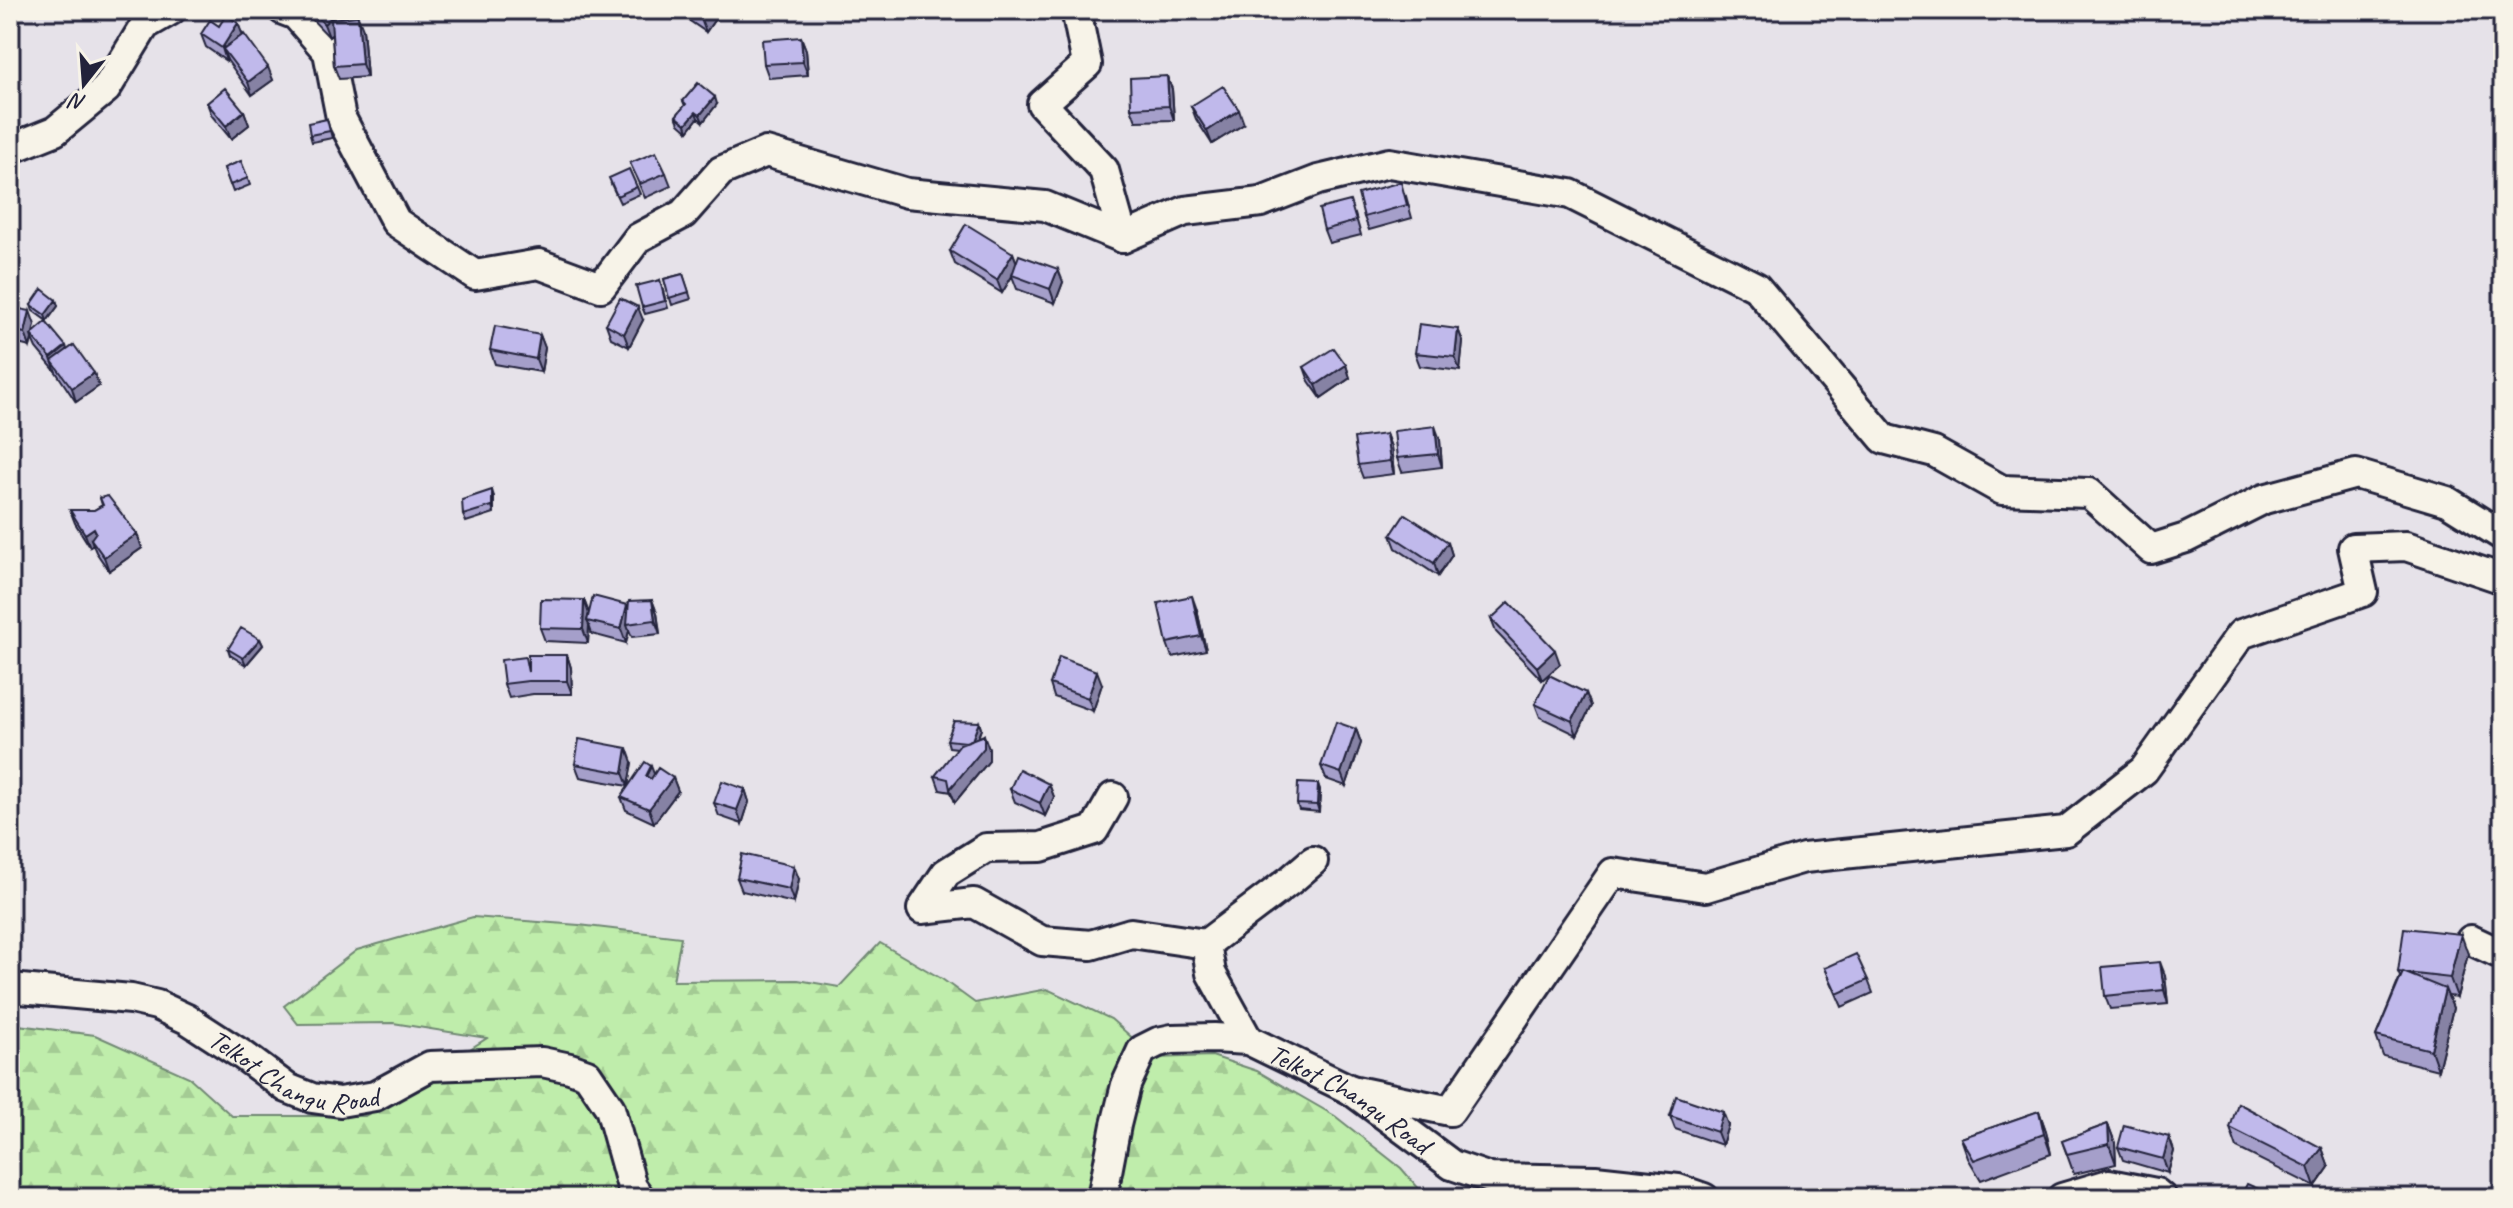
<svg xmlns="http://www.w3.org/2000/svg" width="2513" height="1208" font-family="Caveat,sans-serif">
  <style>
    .forest { fill: url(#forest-firs); stroke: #708873; stroke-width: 2 }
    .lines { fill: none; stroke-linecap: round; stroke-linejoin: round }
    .minor-casing { stroke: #22223b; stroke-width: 34 }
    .minor { stroke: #f7f3e8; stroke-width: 28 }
    .wall { fill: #a59fca; stroke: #22223b; stroke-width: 2 }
    .shaded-wall { fill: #8682a4; stroke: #22223b; stroke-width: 2 }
    .building { fill: #c0b9eb; stroke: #22223b; stroke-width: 2 }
    .labels { text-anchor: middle; stroke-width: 6; stroke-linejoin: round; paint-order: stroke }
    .street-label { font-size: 28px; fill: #22223b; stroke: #f7f3e8 }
  </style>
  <defs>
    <pattern id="forest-firs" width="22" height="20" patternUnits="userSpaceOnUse" patternTransform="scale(2)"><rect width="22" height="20" fill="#bfedab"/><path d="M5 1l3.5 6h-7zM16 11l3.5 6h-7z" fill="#a4cb94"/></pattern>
  </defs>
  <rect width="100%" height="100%" fill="#e6e2e9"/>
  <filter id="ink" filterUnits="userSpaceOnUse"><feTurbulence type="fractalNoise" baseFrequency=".0125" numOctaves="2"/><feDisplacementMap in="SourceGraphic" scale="16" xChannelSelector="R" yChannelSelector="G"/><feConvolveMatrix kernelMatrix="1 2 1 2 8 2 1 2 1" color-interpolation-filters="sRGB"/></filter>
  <g filter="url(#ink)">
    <!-- forest -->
    <path class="forest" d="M473 917 579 925 681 937 673 981 798 980 839 987 880 943 942 979 975 1003 1047 989 1111 1019 1155 1058 1212 1056 1257 1071 1335 1116 1401 1168 1427 1198H10V1024L95 1035 189 1077 232 1116H365L487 1038 393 1023 298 1024 284 1006 357 950Z"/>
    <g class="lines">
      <defs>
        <g id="minor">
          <path d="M283 10 296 15 328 52 341 118 396 222 475 275 539 264 601 287 638 238 683 214 721 171 766 152 907 193 1045 206 1123 238"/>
          <path d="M1076 10 1087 64 1042 104 1104 170 1123 238 1185 211 1261 202 1318 180 1389 163 1570 194 1756 287 1884 439 1934 452 2002 490 2089 493 2151 549 2186 538 2264 499 2356 474 2447 501 2503 536"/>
          <path d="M10 149 55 131 106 89 145 25 171 10"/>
          <path d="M1113 797 1094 830 1041 847 986 848 946 873 922 909 974 903 1042 941 1091 945 1131 933 1206 944 1211 973 1248 1040"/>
          <path d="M2471 940 2503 955"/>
          <path d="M1206 944 1292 879 1313 861"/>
          <path id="s1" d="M10 988 131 999 157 1005 187 1019 244 1056 287 1088 312 1098 340 1102 375 1096 430 1066 542 1062 570 1068 587 1074 610 1108 632 1187 640 1198"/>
          <path d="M1351 1090 1450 1111 1613 873 1706 887 1804 858 2066 831 2144 770 2241 634 2363 592 2353 548 2406 546 2503 579"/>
          <path id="s2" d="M1102 1198 1116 1125 1126 1085 1142 1050 1158 1042 1172 1039 1214 1038 1248 1040 1351 1090 1452 1165 1490 1178 1595 1180 1678 1189 1704 1198"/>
          <path d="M2062 1198 2109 1184 2156 1193 2162 1198"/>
        </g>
      </defs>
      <!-- minor casing -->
      <use href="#minor" class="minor-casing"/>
      <!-- minor -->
      <use href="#minor" class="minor"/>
    </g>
    <!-- wall -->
    <path class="wall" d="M303 10H344L347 17 363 29 367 77 339 79 334 66 332 35 329 37Z
      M683 10H721L706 32 687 19Z
      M238 23 242 35 273 80 252 95 227 60 226 61 206 47 201 34 219 26Z
      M801 37 806 50 808 75 769 78 764 64Z
      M1172 89 1174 120 1136 121 1131 108Z
      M683 101 717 104 703 122 698 118 688 131 679 123 676 116 685 106Z
      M207 103 244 111 249 125 231 139 212 116Z
      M1191 106 1244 124 1212 144 1196 119Z
      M327 119 332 138 312 142 310 135Z
      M241 161 250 185 233 192 224 168Z
      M630 163 666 173 671 186 645 198Z
      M611 184 637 187 640 194 620 203Z
      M1406 196 1412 218 1369 230 1364 217Z
      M1355 214 1361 235 1329 243 1324 230Z
      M950 251 1013 253 1017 263 1063 282 1055 303 1017 289 1012 276 1002 293 955 264Z
      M683 274 691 299 672 305 664 279Z
      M660 280 668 308 645 314 642 307Z
      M56 300 58 306 47 321 33 311 31 305Z
      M10 307 35 325 33 333 67 350 94 373 99 386 76 402 56 372 36 348 32 339 30 347 10 342Z
      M643 320 629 347 611 338 606 324Z
      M1458 329 1463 342 1460 371 1420 366 1415 353Z
      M540 335 545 348 541 372 495 364 490 350Z
      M1346 365 1350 378 1321 398 1309 381 1304 367Z
      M1386 434 1391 447 1394 474 1363 478 1358 465Z
      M1440 440 1442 467 1402 472 1397 458Z
      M494 497V513L466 522 463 515Z
      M100 498 137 534 142 548 109 571 96 552 93 545 90 547 75 523 70 510H94L102 505Z
      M1391 535 1448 542 1452 555 1438 576 1396 548Z
      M584 600 589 613 628 607 652 600 657 613 660 634 632 637 629 630 626 643 592 634 589 625 588 643 545 641 540 628Z
      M1197 610 1206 650 1172 657 1167 643Z
      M1491 619 1560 664 1542 680 1496 632Z
      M260 639 263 645 246 665 230 655 228 649Z
      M567 655 571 668 572 694H533L509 698 504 684 528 665Z
      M1050 684H1102L1093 711 1054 697Z
      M1586 693 1591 706 1577 735 1540 717 1535 704Z
      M979 722 981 729 978 738 989 749V761L955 802 951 792 940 790 935 776 958 748 949 747 947 740Z
      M1356 729 1361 743 1346 786 1326 779 1321 766Z
      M632 762 628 786 580 777 575 764Z
      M654 774 673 778 678 791 654 823 626 810 621 797Z
      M1049 784 1054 797 1045 816 1015 802 1010 789Z
      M1318 784 1320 790 1319 812 1299 810 1297 804Z
      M745 789 749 802 742 824 719 816 714 803Z
      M737 878 799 879 794 903 742 891Z
      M2468 954 2457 997 2448 996 2453 1008 2438 1070 2383 1056 2376 1036 2400 977 2398 972Z
      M1825 968 1868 980 1873 993 1842 1007Z
      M2165 975 2168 1004 2110 1009 2105 996Z
      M2039 1111 2046 1131 2051 1154 1981 1180 1968 1158 1961 1138Z
      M1670 1116 1728 1125 1722 1145 1675 1129Z
      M2108 1124 2115 1143 2116 1164 2074 1174 2062 1141Z
      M2230 1128 2322 1148 2329 1167 2315 1187 2237 1148Z
      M2169 1137 2174 1151 2168 1173 2123 1160 2118 1147Z"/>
    <!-- shaded-wall -->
    <path class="shaded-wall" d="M339 10H344L348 20 329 37 324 24Z
      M707 10H721L706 32 701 19Z
      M358 16 363 29 367 77 362 64Z
      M238 23 243 36 223 49 227 60 226 61 222 48Z
      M801 37 806 50 808 75 803 62Z
      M268 67 273 80 252 95 248 82Z
      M1167 76 1172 89 1174 120 1169 106Z
      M715 97 717 104 703 122 700 115Z
      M1239 110 1244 124 1212 144 1207 131Z
      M244 111 249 125 231 139 226 126Z
      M696 112 698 118 688 131 686 124Z
      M1013 253 1018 266 1002 293 997 280Z
      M1058 269 1063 282 1055 303 1050 289Z
      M56 300 58 306 47 321 45 315Z
      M638 307 643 320 629 347 624 334Z
      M30 311 35 325 32 337 31 335 32 339 30 347 25 333Z
      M1458 329 1463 342 1460 371 1455 357Z
      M540 335 545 348 541 372 536 359Z
      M66 346 70 359 52 361 56 372 51 358Z
      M1346 365 1350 378 1321 398 1316 385Z
      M94 373 99 386 76 402 72 388Z
      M1435 426 1440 440 1442 467 1438 454Z
      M1386 434 1391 447 1394 474 1390 461Z
      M492 490 494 497V513L492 506Z
      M94 528 99 541 91 539 93 545 90 547 85 534Z
      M137 534 142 548 109 571 104 557Z
      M1448 542 1452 555 1438 576 1434 563Z
      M1192 596 1197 610 1206 650 1201 636Z
      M584 600 589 614 587 621 589 625 588 643 583 629Z
      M652 600 657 613 660 634 655 620Z
      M627 605 632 618 627 624 629 630 626 643 621 629Z
      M260 639 263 645 246 665 243 658Z
      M1555 650 1560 664 1542 680 1537 667Z
      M567 655 571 668 572 694 567 681Z
      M1097 671 1102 684 1093 711 1088 698Z
      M1586 693 1591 706 1577 735 1572 721Z
      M979 722 981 729 973 749 971 743Z
      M1356 729 1361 743 1346 786 1341 773Z
      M984 735 989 749V761L955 802 950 789Z
      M627 748 632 762 628 786 623 773Z
      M651 766 656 779 651 789 646 776Z
      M673 778 678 791 654 823 649 809Z
      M1049 784 1054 797 1045 816 1040 803Z
      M1318 784 1320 790 1319 812 1317 805Z
      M745 789 749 802 742 824 737 810Z
      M794 866 799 879 794 903 789 889Z
      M2461 934 2468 954 2457 997 2450 978Z
      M2160 962 2165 975 2168 1004 2164 990Z
      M2445 989 2453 1008 2438 1070 2431 1050Z
      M2039 1111 2046 1131 2051 1154 2044 1134Z
      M1723 1112 1728 1125 1722 1145 1717 1132Z
      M2108 1124 2115 1143 2116 1164 2109 1144Z
      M2169 1137 2174 1151 2168 1173 2163 1159Z
      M2322 1148 2329 1167 2315 1187 2308 1167Z"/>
    <!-- building -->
    <path class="building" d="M311 10H339L324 24Z
      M688 10H707L701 19Z
      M226 15 238 23 222 48 201 34 210 20 219 26Z
      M358 16 362 64 334 66 331 19Z
      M244 34 268 67 248 82 223 49Z
      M801 37 803 62 764 64 762 40Z
      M1167 76 1169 106 1131 108 1130 78Z
      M698 83 715 97 700 115 696 112 686 124 676 116 686 104 683 101Z
      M1223 86 1239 110 1207 131 1191 106Z
      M225 88 244 111 226 126 207 103Z
      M327 119 330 131 310 135 308 123Z
      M656 152 666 173 640 184 630 163Z
      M241 161 248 178 230 185 224 168Z
      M629 169 637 187 617 196 609 178Z
      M1401 182 1407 205 1364 217 1358 194Z
      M1350 201 1356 221 1324 230 1319 209Z
      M966 224 1013 253 997 280 950 251Z
      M1019 255 1058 269 1050 289 1012 275Z
      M683 274 689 292 669 298 664 279Z
      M660 280 665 301 642 307 636 286Z
      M42 289 56 300 45 315 31 305Z
      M620 298 638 307 624 334 606 324Z
      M10 307 30 311 25 333 10 330Z
      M46 322 66 346 51 358 31 335Z
      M1419 324 1458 329 1455 357 1415 353Z
      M495 326 540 335 536 359 490 350Z
      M74 345 94 373 72 388 52 361Z
      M1334 348 1346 365 1316 385 1304 367Z
      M1435 426 1438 454 1397 458 1394 431Z
      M1386 434 1390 461 1358 465 1354 438Z
      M492 490V506L463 515 462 500Z
      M108 496 137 534 104 557 91 539 96 532 94 528 85 534 70 510H94L103 505 100 498Z
      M1405 514 1448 542 1434 563 1391 535Z
      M593 596 627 605 621 629 587 621Z
      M1192 596 1201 636 1167 643 1158 603Z
      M541 599 584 600 583 629 540 628Z
      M652 600 655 620 627 624 629 601Z
      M1509 602 1555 650 1537 667 1491 619Z
      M241 628 260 639 243 658 228 649Z
      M528 655H567V681H528L504 684 501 660 525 657 528 672Z
      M1059 657 1097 671 1088 698 1050 684Z
      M1549 675 1586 693 1572 721 1535 704Z
      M954 721 979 722 972 740 966 742 947 740Z
      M1336 722 1356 729 1341 773 1321 766Z
      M984 735V748L950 789 948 779 935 776 960 744Z
      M579 739 627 748 623 773 575 764Z
      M645 762 651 766 646 776 651 779 658 768 673 778 649 809 621 797Z
      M1019 769 1049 784 1040 803 1010 789Z
      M722 781 745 789 737 810 714 803Z
      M1298 783 1318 784 1317 805 1297 804Z
      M742 854 794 866 789 889 737 878Z
      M2404 928 2461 934 2450 978 2398 972Z
      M1856 954 1868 980 1837 994 1825 968Z
      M2160 962 2164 990 2105 996 2102 967Z
      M2403 972 2445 989 2431 1050 2376 1036Z
      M1676 1096 1723 1112 1717 1132 1670 1116Z
      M2238 1103 2322 1148 2308 1167 2230 1128Z
      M2039 1111 2044 1134 1974 1160 1961 1138Z
      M2108 1124 2109 1144 2067 1154 2062 1141Z
      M2124 1125 2169 1137 2163 1159 2118 1147Z
      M2247 1184 2279 1198H2240Z"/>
  </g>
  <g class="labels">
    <!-- street labels -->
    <g class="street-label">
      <text dy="10" stroke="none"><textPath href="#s1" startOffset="304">Telkot Changu Road</textPath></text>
      <text dy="10" stroke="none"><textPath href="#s2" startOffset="380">Telkot Changu Road</textPath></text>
    </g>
  </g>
  <!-- margin -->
  <rect width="2513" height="1208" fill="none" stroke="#f7f3e8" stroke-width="40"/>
  <rect x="20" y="20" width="2473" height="1168" fill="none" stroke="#22223b" stroke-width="3" filter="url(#ink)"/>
  <!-- north arrow -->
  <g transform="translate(84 84) rotate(197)" stroke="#f7f3e8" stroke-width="6" paint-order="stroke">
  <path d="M0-6L14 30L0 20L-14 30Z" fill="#22223b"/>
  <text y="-12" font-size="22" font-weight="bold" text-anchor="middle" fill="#22223b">N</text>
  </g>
</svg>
